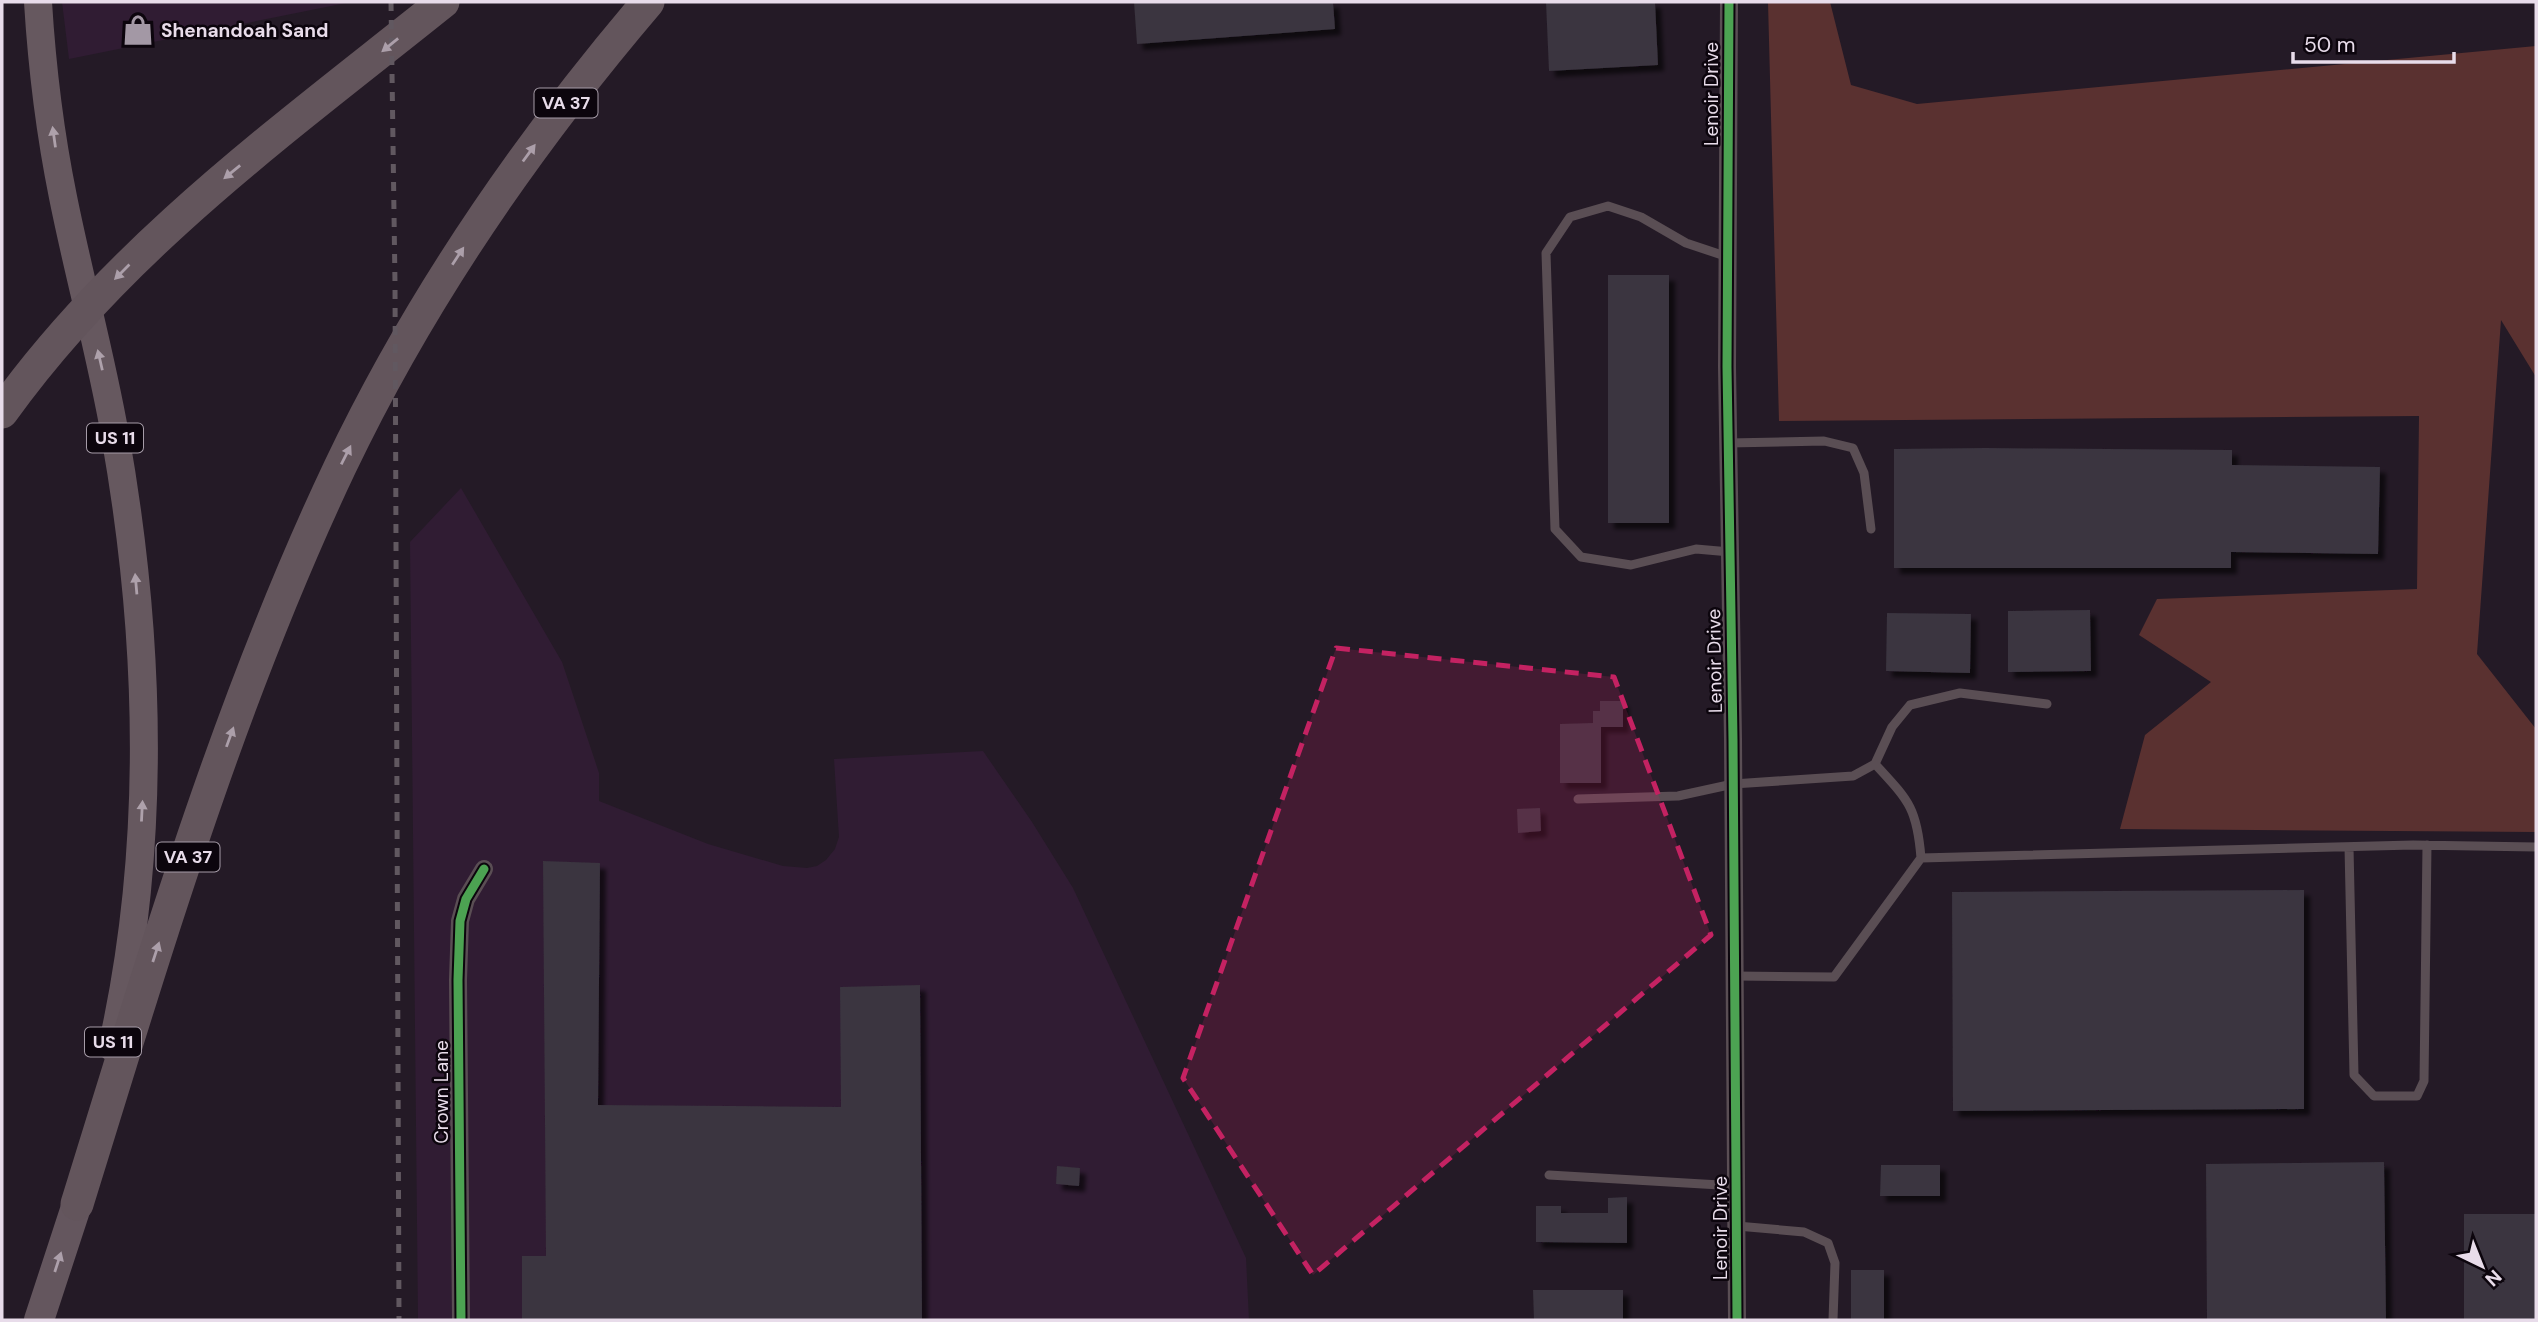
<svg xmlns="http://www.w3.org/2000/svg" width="2538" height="1322" font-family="'DM Sans',sans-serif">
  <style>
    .built { fill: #301c33 }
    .green { fill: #5a3130 }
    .building { fill: #3a343f; filter: url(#shadow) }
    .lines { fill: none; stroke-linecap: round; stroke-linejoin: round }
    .service { stroke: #5a4e54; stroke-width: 9 }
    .minor { stroke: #5a4e54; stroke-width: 18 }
    .primary { stroke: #66585f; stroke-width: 28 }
    .trunk { stroke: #64565e; stroke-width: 30 }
    .motorway { stroke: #63555c; stroke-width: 33 }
    .rail { stroke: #615860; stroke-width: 5; stroke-dasharray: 9 9; stroke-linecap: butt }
    .cycleway-casing { stroke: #0c050d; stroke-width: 13 }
    .cycleway { stroke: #4ca352; stroke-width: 9 }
    .oneway { fill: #ac9faa }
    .oneway2 { fill: #aea1ab }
    .oneway3 { fill: #ada0ab }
    .marked { fill: #c42262; fill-opacity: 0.2; stroke: #c42262; stroke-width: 5; stroke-dasharray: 14 9; stroke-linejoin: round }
    .labels { text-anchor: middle; stroke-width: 5; stroke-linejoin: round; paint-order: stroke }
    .shield { fill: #0c050d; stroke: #a69ca8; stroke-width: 2 }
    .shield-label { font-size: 18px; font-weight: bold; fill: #e8dcea }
    .poi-label { font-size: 19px; font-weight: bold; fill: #e8dcea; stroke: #0c050d; text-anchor: start }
    .street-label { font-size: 19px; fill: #e8dcea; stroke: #0c050d }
  </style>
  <defs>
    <filter id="shadow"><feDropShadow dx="6" dy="6" stdDeviation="2" flood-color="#0009"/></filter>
  </defs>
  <rect width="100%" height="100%" fill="#241a26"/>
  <!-- built -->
  <path class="built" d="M62 2H351L69 59Z
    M461 488 562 662 599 773V801L708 844 783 866 807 868 817 866 826 860 835 849 839 837 834 759 983 751 1032 822 1073 888 1246 1258 1249 1320H418L410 542Z"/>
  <!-- green -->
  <path class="green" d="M1768 2H1830L1851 85 1917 104 2536 46V377L2501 320 2477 654 2536 729V832L2120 829 2145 735 2211 682 2139 635 2157 599 2417 589 2419 416 1779 421Z"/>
  <!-- building -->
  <path class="building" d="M1134 2H1333L1335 29 1137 44Z
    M1546 2H1655L1658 65 1549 71Z
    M1608 275H1669V523H1608Z
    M1985 448 2232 450V465L2380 467 2378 554 2231 552V568H1894V449Z
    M2090 610 2091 671 2008 672V611Z
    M1887 613 1971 614 1970 673 1886 671Z
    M1600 701H1623V727H1601V783H1560V724L1593 723V711H1600Z
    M1540 808 1541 831 1518 833 1517 809Z
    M543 861 600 863 598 1105 841 1107 840 987 920 985 922 1320H522V1256H546Z
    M2304 890V1109L1953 1111 1952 892Z
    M2384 1162 2386 1320H2207L2206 1164Z
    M1881 1165H1940V1196H1880Z
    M1057 1166 1080 1168 1079 1186 1056 1184Z
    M1627 1197V1243L1536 1242V1206H1561V1213H1608V1198Z
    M2464 1214H2536V1320H2464Z
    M1851 1270H1884V1320H1851Z
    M1533 1290H1623V1320H1534Z"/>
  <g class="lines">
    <!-- service -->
    <path class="service" d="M1728 257 1686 243 1641 217 1608 206 1570 217 1546 253 1555 529 1581 557 1631 565 1696 549 1730 552
      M1728 443 1824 441 1853 448 1864 473 1871 529
      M1875 764C1908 800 1917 807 1921 858
      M1578 799 1678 796 1733 784 1853 776 1875 764 1892 727 1910 705 1960 693 2047 704
      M2349 847 2354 1075 2374 1096H2417L2424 1081 2427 845
      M1735 976 1834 977 1921 858 2413 845 2536 847
      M1549 1175 1737 1186
      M1737 1226 1804 1232 1828 1243 1835 1263 1833 1320"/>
    <!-- minor -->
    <path class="minor" d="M1729 2 1727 367 1733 739 1737 1320
      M461 1320 458 980 460 921 466 899 484 869"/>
    <!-- primary -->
    <path class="primary" d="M38 2C42 67 50 133 63 197 79 277 101 355 115 435 151 638 157 846 112 1047"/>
    <!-- trunk -->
    <path class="trunk" d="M39 1320 77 1204"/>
    <!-- motorway -->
    <path class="motorway" d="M2 412C120 247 286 128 443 2
      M77 1204C154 956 228 703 340 467 420 299 527 144 648 2"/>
    <!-- rail -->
    <path class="rail" d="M391 2 395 284 399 1320"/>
    <defs>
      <path id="cycleway" d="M1729 2 1727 367 1733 739 1737 1320
        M461 1320 458 980 460 921 466 899 484 869"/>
    </defs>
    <!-- cycleway casing -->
    <use href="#cycleway" class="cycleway-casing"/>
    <!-- cycleway -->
    <use href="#cycleway" class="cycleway"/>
  </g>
  <!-- one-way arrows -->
  <defs><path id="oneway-solid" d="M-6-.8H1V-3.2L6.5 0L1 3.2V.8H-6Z" transform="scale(1.75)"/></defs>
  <g class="oneway">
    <use href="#oneway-solid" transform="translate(390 45) rotate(141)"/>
    <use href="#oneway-solid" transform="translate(529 153) rotate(-54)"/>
    <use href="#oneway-solid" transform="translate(232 172) rotate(141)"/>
    <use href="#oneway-solid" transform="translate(458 256) rotate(-57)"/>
    <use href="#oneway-solid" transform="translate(122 272) rotate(135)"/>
    <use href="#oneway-solid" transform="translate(346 455) rotate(-63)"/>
    <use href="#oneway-solid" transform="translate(230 737) rotate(-70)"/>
    <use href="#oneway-solid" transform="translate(156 952) rotate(-72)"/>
  </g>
  <g class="oneway2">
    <use href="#oneway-solid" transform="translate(54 137) rotate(-98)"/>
    <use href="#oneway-solid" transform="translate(100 360) rotate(-103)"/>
    <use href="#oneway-solid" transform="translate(136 584) rotate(-95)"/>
    <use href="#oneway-solid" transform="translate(142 811) rotate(-87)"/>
  </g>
  <use class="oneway3" href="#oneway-solid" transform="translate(58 1262) rotate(-72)"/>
  <!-- marked area -->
  <path class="marked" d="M1336 648 1614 677 1711 935 1313 1275 1183 1078Z"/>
  <!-- icons -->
  <defs>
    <symbol id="shop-bare" viewBox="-9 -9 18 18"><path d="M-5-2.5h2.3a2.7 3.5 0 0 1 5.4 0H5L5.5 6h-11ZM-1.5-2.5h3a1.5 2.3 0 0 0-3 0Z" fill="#a398a5" stroke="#0c050d" stroke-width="2.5" paint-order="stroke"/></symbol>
  </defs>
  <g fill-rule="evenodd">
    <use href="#shop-bare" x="116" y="8" width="44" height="44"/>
  </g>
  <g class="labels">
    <!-- shield labels -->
    <g class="shield">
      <rect x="534.5" y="88.5" width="63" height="29" rx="5"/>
      <rect x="87" y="423.5" width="56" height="29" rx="5"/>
      <rect x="156.5" y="842.5" width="63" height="29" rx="5"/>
      <rect x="85" y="1027.5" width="56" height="29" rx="5"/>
    </g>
    <g class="shield-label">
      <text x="566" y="109">VA 37</text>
      <text x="115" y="444">US 11</text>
      <text x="188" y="863">VA 37</text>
      <text x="113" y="1048">US 11</text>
    </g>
    <!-- poi labels -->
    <g class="poi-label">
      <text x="161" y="37">Shenandoah Sand</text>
    </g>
    <!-- street labels -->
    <g class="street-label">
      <text transform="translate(1711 94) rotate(-90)" y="7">Lenoir Drive</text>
      <text transform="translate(1714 661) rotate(-91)" y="7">Lenoir Drive</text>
      <text transform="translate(441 1092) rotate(-90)" y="7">Crown Lane</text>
      <text transform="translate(1720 1228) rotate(-90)" y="7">Lenoir Drive</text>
    </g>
  </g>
  <!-- border -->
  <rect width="2538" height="1322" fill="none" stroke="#e8dcea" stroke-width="7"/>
  <!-- north arrow -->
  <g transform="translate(2482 1266) rotate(137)" stroke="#0c050d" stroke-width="5" paint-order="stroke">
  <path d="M0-5L12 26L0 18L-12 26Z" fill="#e8dcea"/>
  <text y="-10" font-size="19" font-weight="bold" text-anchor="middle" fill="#e8dcea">N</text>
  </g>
  <!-- scale -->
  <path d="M2293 52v10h161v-10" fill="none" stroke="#e8dcea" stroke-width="3.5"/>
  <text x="2304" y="52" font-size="21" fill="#e8dcea" stroke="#0c050d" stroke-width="5" paint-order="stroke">50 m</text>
</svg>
